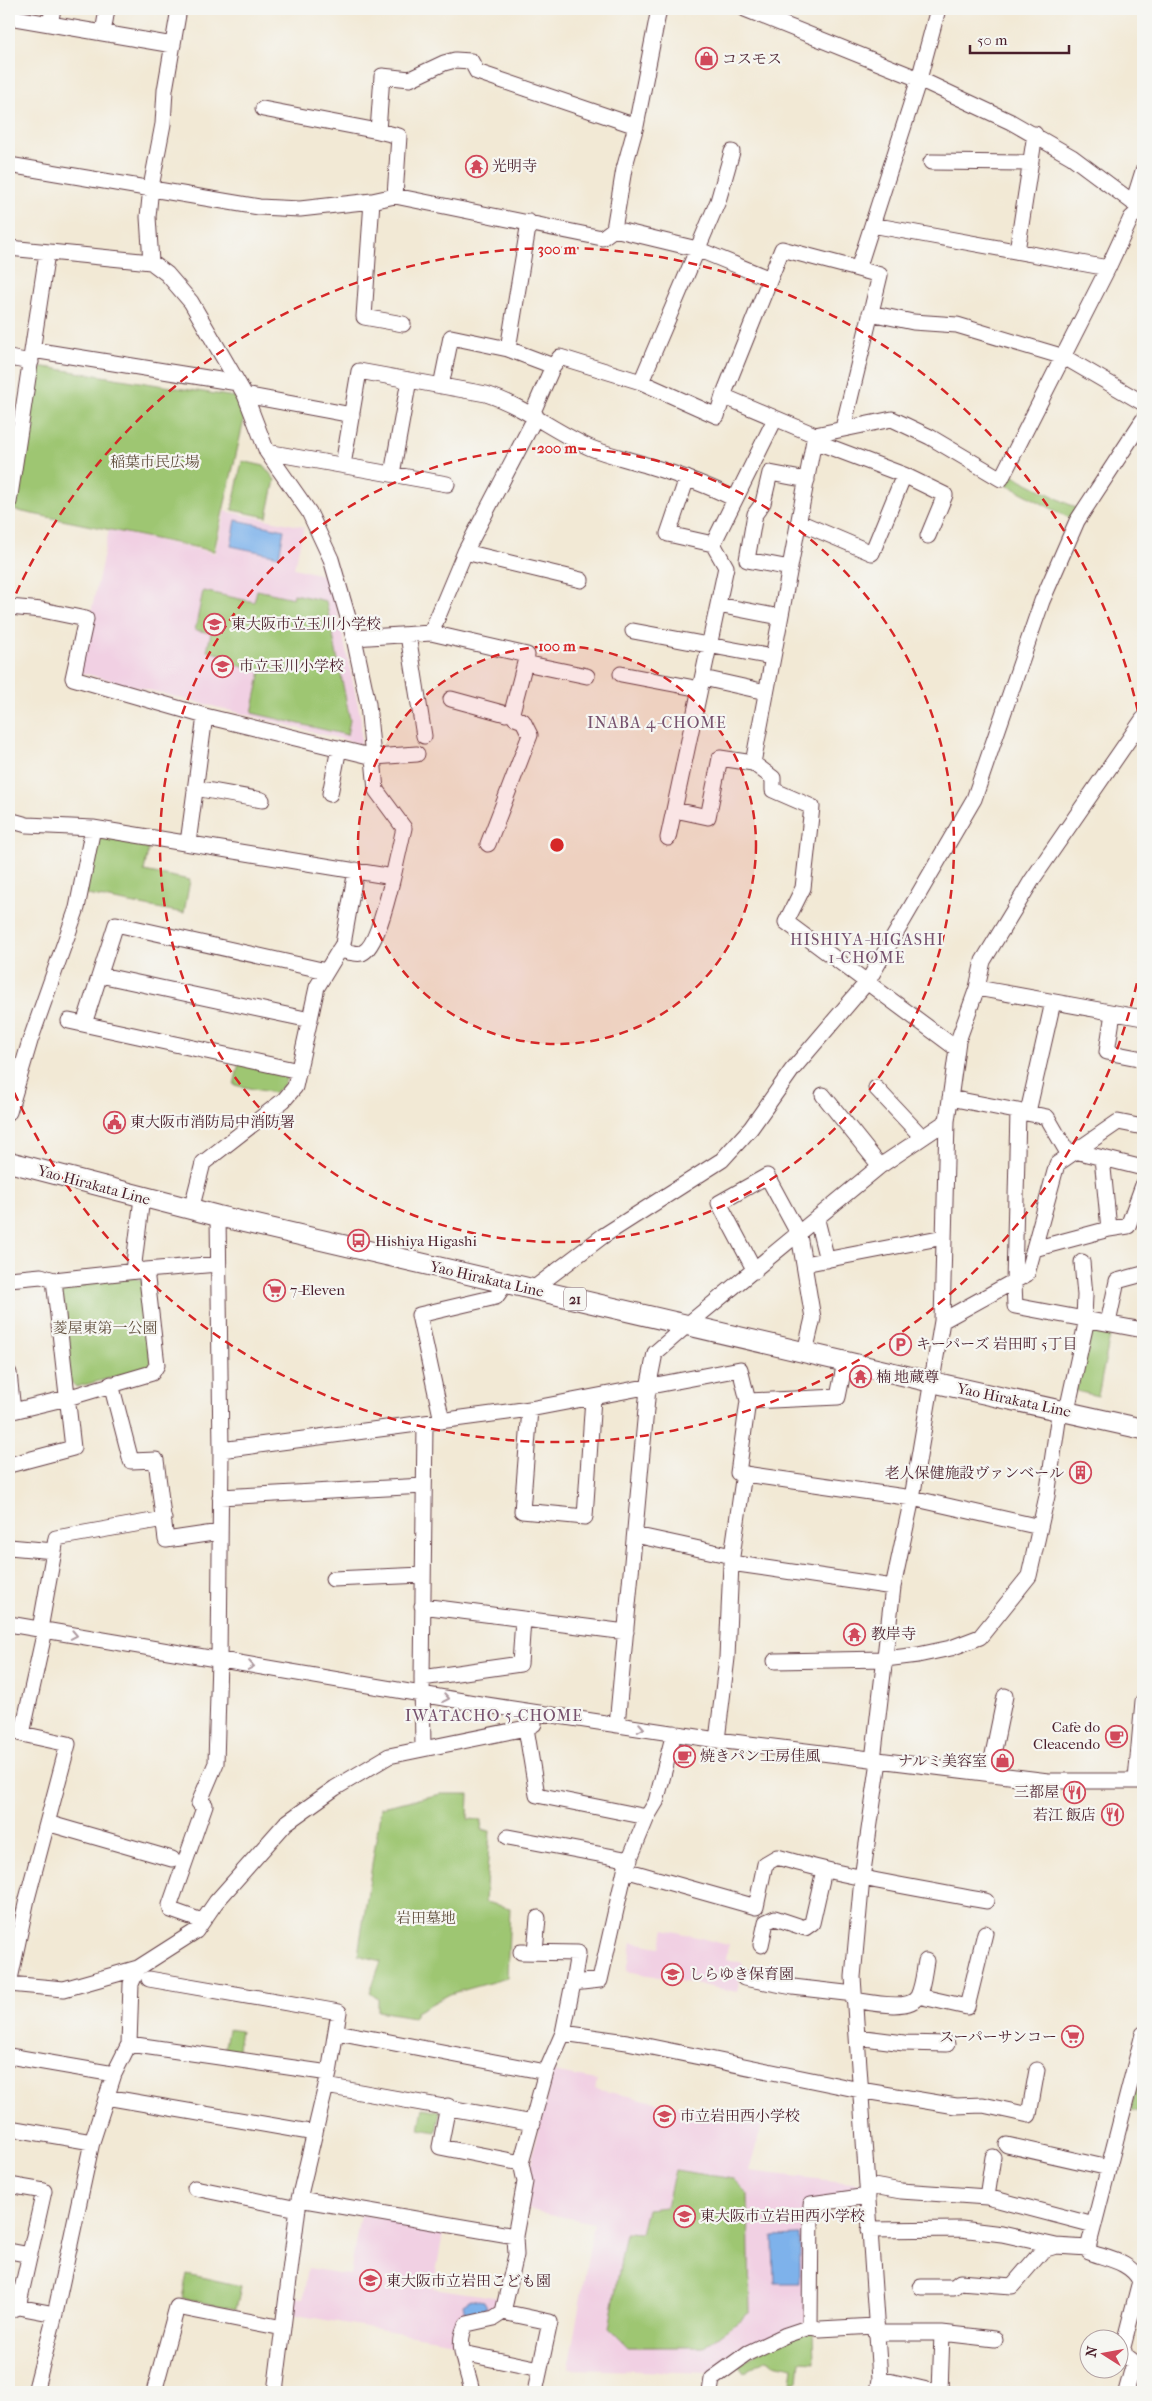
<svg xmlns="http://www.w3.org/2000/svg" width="1152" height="2401" font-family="'IM FELL French Canon','Noto Serif JP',serif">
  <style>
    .built { fill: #f1d0e3 }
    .green { fill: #9ec672; stroke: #74724e }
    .water { fill: #7eb2eb; stroke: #64688b }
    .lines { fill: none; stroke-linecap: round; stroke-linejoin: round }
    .minor-casing { stroke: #633d44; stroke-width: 17 }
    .major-casing { stroke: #633d44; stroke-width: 22 }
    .minor { stroke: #fff; stroke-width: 15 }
    .major { stroke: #fff; stroke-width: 20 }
    .oneway { stroke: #ae9aa0 }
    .ring { fill: none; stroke: #d62828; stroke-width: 2.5; stroke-dasharray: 9 6 }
    .labels { text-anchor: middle; stroke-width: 4.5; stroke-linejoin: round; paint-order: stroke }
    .shield { fill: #f6f6f2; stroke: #7e6067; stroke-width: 1 }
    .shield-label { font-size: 14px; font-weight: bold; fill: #4a1f2b }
    .poi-label { font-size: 15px; fill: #4a1f2b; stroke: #f6f6f2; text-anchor: start }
    .park-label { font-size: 15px; fill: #635140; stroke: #f6f6f2 }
    .street-label { font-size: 15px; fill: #4a1f2b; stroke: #f6f6f2 }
    .neighbourhood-label { font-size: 16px; letter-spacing: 1px; fill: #76516d; stroke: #f6f6f2 }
    .centre { fill: #d62828; stroke: #f6f6f2; stroke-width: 2.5 }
    .ring-label { font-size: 15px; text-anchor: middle; font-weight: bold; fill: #d62828; stroke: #f6f6f2; stroke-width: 4.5; stroke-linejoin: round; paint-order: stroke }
  </style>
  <rect width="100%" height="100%" fill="#f6f6f2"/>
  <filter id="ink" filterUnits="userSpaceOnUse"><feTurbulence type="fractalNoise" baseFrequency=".02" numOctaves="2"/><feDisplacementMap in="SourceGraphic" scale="10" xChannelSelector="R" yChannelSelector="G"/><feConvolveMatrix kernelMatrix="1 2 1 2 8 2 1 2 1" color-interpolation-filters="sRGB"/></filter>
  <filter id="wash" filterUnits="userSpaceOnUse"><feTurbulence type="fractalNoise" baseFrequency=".0096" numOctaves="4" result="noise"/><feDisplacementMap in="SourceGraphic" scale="20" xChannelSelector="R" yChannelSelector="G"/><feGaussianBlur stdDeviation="1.12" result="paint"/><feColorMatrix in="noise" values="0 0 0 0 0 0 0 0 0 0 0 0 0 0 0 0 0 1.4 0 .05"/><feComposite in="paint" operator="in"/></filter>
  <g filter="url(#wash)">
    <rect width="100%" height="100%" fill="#f2e9d5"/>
    <!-- built -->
    <path class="built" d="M225 511 304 527 294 568 330 577 361 719V744L78 672 109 530 215 553Z
      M665 1929 728 1945 726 1959 743 1963 737 1992 627 1971 632 1942 660 1947Z
      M553 2072 597 2080 595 2089 762 2125 749 2171 860 2184V2196L808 2203V2324L712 2373 568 2369 594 2223 525 2209 535 2141Z
      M360 2214 444 2228 433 2288 500 2298 497 2311 460 2324 454 2342 291 2314 294 2297 303 2298 308 2268 350 2275Z"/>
    <!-- green -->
    <path class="green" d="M38 366 235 397 244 420 214 551 13 510Z
      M242 461 264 466 275 480 267 517 232 510Z
      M1010 474 1078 509 1071 519 1006 484Z
      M257 590 293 598 294 594 326 601 350 720 347 735 252 713 261 671 232 664 233 657 207 651 211 633 195 630 203 591 254 602Z
      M95 831 150 841 144 871 190 880 184 913 82 894Z
      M239 1063 288 1074 284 1085 274 1093 234 1085Z
      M133 1277 142 1281 151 1363 146 1369 76 1387 67 1378 58 1293 62 1284Z
      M1090 1322 1112 1326 1098 1396 1076 1391Z
      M441 1794H469L468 1819 482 1820 481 1830 490 1831 485 1902 510 1908 507 1978 450 1994 416 2012 414 2017 378 2011V1998L370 1992 381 1961 358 1955 381 1807Z
      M228 2029 241 2031 237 2054 224 2052Z
      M1143 2061V2113L1131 2110Z
      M423 2108 440 2111 436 2132 419 2129Z
      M675 2170 733 2179 748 2194 750 2312 704 2347H628L609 2328 626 2232 641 2233 647 2209 666 2207Z
      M187 2274 241 2286 236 2309 182 2298Z
      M814 2331 815 2362 800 2361 798 2381 791 2382 793 2367 773 2363 766 2359 744 2373 738 2365 766 2346Z"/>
    <!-- water -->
    <path class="water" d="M236 520 284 530 279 556 231 546Z
      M800 2235V2284H774L773 2236Z
      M471 2299 484 2301 487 2307 480 2311 465 2314 463 2304Z"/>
  </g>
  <g filter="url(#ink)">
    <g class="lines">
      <defs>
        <path id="minor" d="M745 9 919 79 1011 122 1072 157 1143 210
          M9 17 173 45
          M50 24 53 9
          M103 33 107 9
          M263 109 378 131
          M931 162 1031 163
          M9 165 259 207 300 209 372 201
          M395 196 399 136 378 131 382 76 410 79 444 63 455 60 471 61 477 72 636 126
          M1133 203 1143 171
          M614 229 697 249 770 279
          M9 248 151 262
          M1017 251 1035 134
          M1108 268 1131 218 1141 209
          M870 313 913 322 957 325 1064 357 1143 403
          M403 324 364 317 372 201 395 196 602 238 614 229 624 169 636 126 659 9
          M508 349 529 222
          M33 350 238 383
          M9 358 31 362
          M641 382 718 201 732 152
          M441 386 451 337 508 349 553 366
          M245 395 352 415
          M723 396 815 435 892 419 930 437 1001 479 1108 268 872 225
          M532 414 553 366 560 357 641 382 717 416 723 396 782 249 858 269 919 79 938 9
          M843 428 880 275 858 269
          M815 435 753 763 773 778V790L812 807 803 888 786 922 957 1049
          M814 441 904 475 945 495 928 536
          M267 452 447 484
          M343 465 359 371 486 394C524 406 554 432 591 448 608 455 628 459 646 465 676 474 706 484 735 499
          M392 474 409 380
          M687 478 668 534 713 544
          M9 502 47 253
          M799 522 872 553 904 475
          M465 552 581 580
          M790 568 747 560 755 514 763 503 770 473 807 480
          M718 605 780 617
          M9 607 42 610 86 619 73 678 205 716 374 757 417 754
          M633 631 772 657
          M431 633 527 655 512 712 506 714 451 699
          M408 635 424 736
          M354 638 431 633 465 552 536 416
          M525 663 587 676
          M621 674 700 689
          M703 678 766 692
          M195 788 262 800
          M330 794 339 748
          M675 810 708 817 720 758 753 763
          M9 820 27 825 93 828 393 877 404 828 376 790 368 704 354 638 331 559 309 512 267 452 245 395 191 302 167 274 151 262 148 217 151 187 163 124 165 90 179 9
          M668 838 726 567 713 544 775 419
          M188 843 205 716
          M488 844 530 735 523 721 515 718 512 712
          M339 950C346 951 356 955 362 953 377 947 389 893 393 877
          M100 975 310 1020
          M977 988 1143 1018
          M1113 1013 1107 1052 1143 1059
          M69 1021 299 1071
          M84 1024 116 924 326 971
          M876 1088 922 1137
          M823 1095 880 1166
          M950 1098 1047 1117 1069 1155
          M1018 1111 1014 1283 1015 1306 1143 1330
          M9 1112 30 1041 77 908 93 828
          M1028 1112 1053 1002
          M1075 1151 1143 1168
          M1102 1158 1109 1229
          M191 1210 203 1163 284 1100 295 1087 317 987 343 944 356 870
          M817 1220 827 1260
          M1034 1249 1109 1229 1128 1226 1143 1185
          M1082 1262 1085 1295 1084 1318
          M804 1264 944 1237
          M133 1271 142 1198
          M755 1271 719 1203 767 1176 799 1235 813 1318 805 1352
          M9 1279 41 1276 54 1280 146 1270 218 1264
          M533 1289 603 1236 722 1160 751 1128 792 1070 868 981 974 799 1042 601 1077 521 1143 420
          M942 1321 1027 1274 1057 1164 1118 1122 1143 1127
          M1108 1323 1117 1281 1143 1274
          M845 1362 838 1397 748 1401 738 1473 912 1498 1040 1527
          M9 1373 13 1411
          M111 1384 131 1461 156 1460 166 1540 220 1532
          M530 1409 522 1511 585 1517 593 1398
          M9 1412 67 1398 152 1373 157 1365 146 1270
          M442 1421 419 1315 496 1297 501 1290 502 1282
          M221 1450 530 1409 740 1369 748 1401
          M9 1465 73 1448 54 1280
          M220 1497 424 1486
          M635 1535 732 1556
          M9 1547 54 1551 56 1538 164 1519
          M731 1563 893 1587
          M333 1579 423 1575
          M422 1606 626 1632
          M9 1624 480 1704 717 1740 1048 1781H1143
          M40 1629 54 1551
          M775 1661 885 1659 918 1655 951 1648 980 1637 1029 1576 1047 1496 1058 1421 1069 1401 1087 1319
          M422 1678 520 1664 523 1619
          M617 1725 648 1388 655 1353 687 1325 880 1166 947 1121
          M526 1728 537 1795 647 1817
          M717 1740 727 1658 731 1563 744 1473
          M423 1749 526 1728 534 1724
          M873 1760 893 1587 912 1498 942 1321 947 1121 958 1041 977 988 983 961 1032 880 1143 719
          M989 1774 1005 1696
          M1136 1780 1143 1701
          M47 1823 172 1859
          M508 1837 630 1860
          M625 1870 756 1907 765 1864 777 1857C845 1877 916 1888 986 1901
          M202 1921 171 1910 170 1905 205 1805 199 1803 216 1763 219 1660 221 1450 218 1216
          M761 1945 766 1922 775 1918 805 1928 812 1923 824 1870
          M521 1952 578 1953 573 1983
          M535 1952 538 1918
          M744 1978 793 1987 854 1994
          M149 1979 339 2012 329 2073 299 2199 275 2392
          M9 1984 64 1989 138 1968 196 1931 216 1902 286 1823 335 1788 389 1756 423 1749 422 1678 425 1424
          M9 1984 27 1899 68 1744 22 1734 45 1630
          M918 1996 967 2007 985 1933
          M854 2000C868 2002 910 2012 918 1996 923 1986 924 1971 926 1961
          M337 2032 546 2072
          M563 2033 627 2042 860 2090 956 2106 983 2105 1029 2115 1037 2070
          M1143 2034 1088 2248 1089 2252C1108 2259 1131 2262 1140 2281L1123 2347 1125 2355 1143 2369
          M857 2037 904 2043 947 2044
          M129 2044 329 2073
          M9 2056 114 2074
          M326 2086 533 2123
          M106 2097 315 2133
          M448 2106 440 2147 521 2163
          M9 2128 92 2142
          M1007 2145 1109 2168
          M9 2185 44 2191 18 2307
          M868 2185 901 2191 987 2197 993 2157
          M195 2188 298 2209
          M987 2197 1094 2225
          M299 2199 515 2236
          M869 2230 961 2229 1002 2234 1056 2246
          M9 2251 30 2255
          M921 2287H954L960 2282 1012 2286 1043 2250 1056 2246 1088 2248
          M10 2310 18 2307 55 2314
          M810 2327 811 2204 868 2196
          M876 2333H942L995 2339
          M463 2353 540 2369
          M880 2379 936 2392
          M35 2392 55 2314 92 2142 114 2074 129 2044 131 1984 138 1968
          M154 2392 177 2307 283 2328
          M472 2392C469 2371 453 2344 467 2324L494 2318 503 2312
          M535 2392 550 2322 503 2312 516 2255 515 2236 525 2182 521 2163 546 2072 563 2033 573 1983 600 1980 625 1870 647 1817 656 1802 674 1733
          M710 2392 712 2379 748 2353 786 2335 810 2327 820 2329 875 2326
          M878 2392 880 2379 853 1977 862 1878 879 1761
          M940 2392 942 2333
          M1126 2392 1134 2363"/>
        <path id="major" d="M9 1162 218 1216 932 1382 1143 1429"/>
      </defs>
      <!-- minor casing -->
      <use href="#minor" class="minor-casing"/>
      <!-- major casing -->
      <use href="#major" class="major-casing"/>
      <!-- minor -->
      <use href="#minor" class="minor"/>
      <!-- major -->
      <use href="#major" class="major"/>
    </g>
    <!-- one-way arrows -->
    <defs><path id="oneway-chevron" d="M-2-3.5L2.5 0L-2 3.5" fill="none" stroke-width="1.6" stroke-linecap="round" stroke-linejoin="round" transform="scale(1.25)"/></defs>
    <g class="oneway">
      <use href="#oneway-chevron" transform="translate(74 1635) rotate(11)"/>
      <use href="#oneway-chevron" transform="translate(251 1666) rotate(9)"/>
      <use href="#oneway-chevron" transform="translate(446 1698) rotate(10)"/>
      <use href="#oneway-chevron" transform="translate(641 1728) rotate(9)"/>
    </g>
  </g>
  <!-- distance rings -->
  <circle cx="557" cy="845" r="199" fill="#d62828" fill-opacity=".12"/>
  <g class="ring">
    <circle cx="557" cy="845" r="199"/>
    <circle cx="557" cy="845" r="397"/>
    <path d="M1143 954A596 596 0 0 1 10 1083M10 607A596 596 0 0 1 1143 736"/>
  </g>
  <!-- icons -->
  <defs>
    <symbol id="shop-ring" viewBox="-11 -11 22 22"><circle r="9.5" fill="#f6f6f2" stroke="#d1495b" stroke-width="1.5"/><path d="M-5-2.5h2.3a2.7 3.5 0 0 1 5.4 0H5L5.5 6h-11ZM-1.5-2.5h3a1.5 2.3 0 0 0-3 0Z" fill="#d1495b"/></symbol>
    <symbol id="temple-ring" viewBox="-11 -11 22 22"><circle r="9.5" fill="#f6f6f2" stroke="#d1495b" stroke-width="1.5"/><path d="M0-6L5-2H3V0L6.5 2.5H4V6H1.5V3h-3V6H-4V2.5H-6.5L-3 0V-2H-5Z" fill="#d1495b"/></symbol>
    <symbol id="school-ring" viewBox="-11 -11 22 22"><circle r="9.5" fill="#f6f6f2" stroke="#d1495b" stroke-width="1.5"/><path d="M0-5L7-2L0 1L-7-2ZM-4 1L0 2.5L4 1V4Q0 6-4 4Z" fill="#d1495b"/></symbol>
    <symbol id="civic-ring" viewBox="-11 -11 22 22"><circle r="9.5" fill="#f6f6f2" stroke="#d1495b" stroke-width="1.5"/><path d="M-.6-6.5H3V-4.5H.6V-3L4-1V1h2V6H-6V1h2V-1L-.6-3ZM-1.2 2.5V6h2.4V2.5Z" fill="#d1495b"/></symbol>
    <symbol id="bus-ring" viewBox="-11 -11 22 22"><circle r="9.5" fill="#f6f6f2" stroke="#d1495b" stroke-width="1.5"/><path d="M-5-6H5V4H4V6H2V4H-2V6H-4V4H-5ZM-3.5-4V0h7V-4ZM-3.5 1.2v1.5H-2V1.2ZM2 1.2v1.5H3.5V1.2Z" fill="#d1495b"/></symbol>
    <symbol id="supermarket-ring" viewBox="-11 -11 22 22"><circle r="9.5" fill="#f6f6f2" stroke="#d1495b" stroke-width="1.5"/><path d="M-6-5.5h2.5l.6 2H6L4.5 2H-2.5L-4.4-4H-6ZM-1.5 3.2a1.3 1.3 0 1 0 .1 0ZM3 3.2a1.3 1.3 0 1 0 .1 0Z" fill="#d1495b"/></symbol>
    <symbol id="parking-ring" viewBox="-11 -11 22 22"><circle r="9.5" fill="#f6f6f2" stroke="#d1495b" stroke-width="1.5"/><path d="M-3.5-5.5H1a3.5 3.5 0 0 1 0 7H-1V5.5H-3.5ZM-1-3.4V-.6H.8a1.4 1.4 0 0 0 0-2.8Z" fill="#d1495b"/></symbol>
    <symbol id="building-ring" viewBox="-11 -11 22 22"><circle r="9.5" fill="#f6f6f2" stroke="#d1495b" stroke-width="1.5"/><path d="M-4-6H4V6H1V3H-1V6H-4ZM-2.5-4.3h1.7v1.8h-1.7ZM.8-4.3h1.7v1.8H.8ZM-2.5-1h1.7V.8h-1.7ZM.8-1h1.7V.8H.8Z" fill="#d1495b"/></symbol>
    <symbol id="cafe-ring" viewBox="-11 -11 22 22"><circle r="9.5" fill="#f6f6f2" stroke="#d1495b" stroke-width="1.5"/><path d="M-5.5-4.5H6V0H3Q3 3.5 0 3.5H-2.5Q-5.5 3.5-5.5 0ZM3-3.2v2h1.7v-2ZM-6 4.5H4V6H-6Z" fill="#d1495b"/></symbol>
    <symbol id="restaurant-ring" viewBox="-11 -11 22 22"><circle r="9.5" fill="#f6f6f2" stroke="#d1495b" stroke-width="1.5"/><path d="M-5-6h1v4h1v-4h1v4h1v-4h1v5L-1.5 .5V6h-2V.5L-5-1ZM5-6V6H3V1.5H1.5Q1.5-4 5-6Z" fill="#d1495b"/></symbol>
  </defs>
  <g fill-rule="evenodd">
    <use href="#shop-ring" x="694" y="46" width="25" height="25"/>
    <use href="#temple-ring" x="464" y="154" width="25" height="25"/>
    <use href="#school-ring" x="202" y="612" width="25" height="25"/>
    <use href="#school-ring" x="210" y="654" width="25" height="25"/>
    <use href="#civic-ring" x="102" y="1110" width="25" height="25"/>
    <use href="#bus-ring" x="346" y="1228" width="25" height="25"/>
    <use href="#supermarket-ring" x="262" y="1278" width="25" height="25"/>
    <use href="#parking-ring" x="888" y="1332" width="25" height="25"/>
    <use href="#temple-ring" x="848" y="1364" width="25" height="25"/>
    <use href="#building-ring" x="1068" y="1460" width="25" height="25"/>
    <use href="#temple-ring" x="842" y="1622" width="25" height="25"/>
    <use href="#cafe-ring" x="1104" y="1724" width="25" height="25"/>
    <use href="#cafe-ring" x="672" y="1744" width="25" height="25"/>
    <use href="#shop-ring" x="990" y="1748" width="25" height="25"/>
    <use href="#restaurant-ring" x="1062" y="1780" width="25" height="25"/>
    <use href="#restaurant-ring" x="1100" y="1802" width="25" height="25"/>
    <use href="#school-ring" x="660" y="1962" width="25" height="25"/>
    <use href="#supermarket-ring" x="1060" y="2024" width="25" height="25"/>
    <use href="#school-ring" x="652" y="2104" width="25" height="25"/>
    <use href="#school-ring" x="672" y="2204" width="25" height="25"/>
    <use href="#school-ring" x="358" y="2268" width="25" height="25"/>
  </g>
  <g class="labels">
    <!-- shield labels -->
    <rect class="shield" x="564" y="1287.5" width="22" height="23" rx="4"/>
    <g class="shield-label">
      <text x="575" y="1304">21</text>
    </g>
    <!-- poi labels -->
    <g class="poi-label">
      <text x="722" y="64">コスモス</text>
      <text x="492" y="171">光明寺</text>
      <text x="231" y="629">東大阪市立玉川小学校</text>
      <text x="239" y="671">市立玉川小学校</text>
      <text x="130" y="1127">東大阪市消防局中消防署</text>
      <text x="375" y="1246">Hishiya Higashi</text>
      <text x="290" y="1295">7-Eleven</text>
      <text x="916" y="1349">キーパーズ 岩田町 5丁目</text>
      <text x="876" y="1382">楠 地蔵尊</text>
      <text x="1064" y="1478" text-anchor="end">老人保健施設ヴァンベール</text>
      <text x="871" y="1639">教岸寺</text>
      <text x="1100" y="1732" text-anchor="end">Cafe do<tspan x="1100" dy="17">Cleacendo</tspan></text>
      <text x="700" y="1761">焼きパン工房佳風</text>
      <text x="987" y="1766" text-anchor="end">ナルミ美容室</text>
      <text x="1059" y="1797" text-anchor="end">三都屋</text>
      <text x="1096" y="1820" text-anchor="end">若江 飯店</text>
      <text x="689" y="1979">しらゆき保育園</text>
      <text x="1057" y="2042" text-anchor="end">スーパーサンコー</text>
      <text x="680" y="2121">市立岩田西小学校</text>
      <text x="700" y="2221">東大阪市立岩田西小学校</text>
      <text x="386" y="2286">東大阪市立岩田こども園</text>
    </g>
    <!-- park labels -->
    <g class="park-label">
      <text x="155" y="467">稲葉市民広場</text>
      <text x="105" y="1333">菱屋東第一公園</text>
      <text x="426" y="1923">岩田墓地</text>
    </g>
    <!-- street labels -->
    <g class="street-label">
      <text transform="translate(94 1185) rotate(15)" y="5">Yao Hirakata Line</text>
      <text transform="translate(487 1279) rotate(13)" y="5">Yao Hirakata Line</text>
      <text transform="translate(1014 1400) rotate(12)" y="5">Yao Hirakata Line</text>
    </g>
    <!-- neighbourhood labels -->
    <g class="neighbourhood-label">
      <text x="657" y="728">INABA 4-CHOME</text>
      <text x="867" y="945">HISHIYA-HIGASHI<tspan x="867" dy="18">1-CHOME</tspan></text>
      <text x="494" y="1721">IWATACHO 5-CHOME</text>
    </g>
  </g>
  <circle cx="557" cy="845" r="8" class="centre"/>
  <g class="ring-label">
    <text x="557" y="254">300 m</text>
    <text x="557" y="453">200 m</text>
    <text x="557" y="651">100 m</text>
  </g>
  <!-- margin -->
  <rect width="1152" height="2401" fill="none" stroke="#f6f6f2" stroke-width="30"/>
  <!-- north arrow -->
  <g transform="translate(1104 2354) rotate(281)"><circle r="24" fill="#f6f6f2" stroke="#b1a0a2"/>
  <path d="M0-4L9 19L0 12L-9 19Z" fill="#d1495b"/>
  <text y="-8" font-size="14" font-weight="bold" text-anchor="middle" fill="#4a1f2b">N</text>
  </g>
  <!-- scale -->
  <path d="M970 45v8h99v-8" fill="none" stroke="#4a1f2b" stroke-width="2.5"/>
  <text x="977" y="45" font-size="15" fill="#4a1f2b" stroke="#f6f6f2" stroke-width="4" paint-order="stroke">50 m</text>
</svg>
